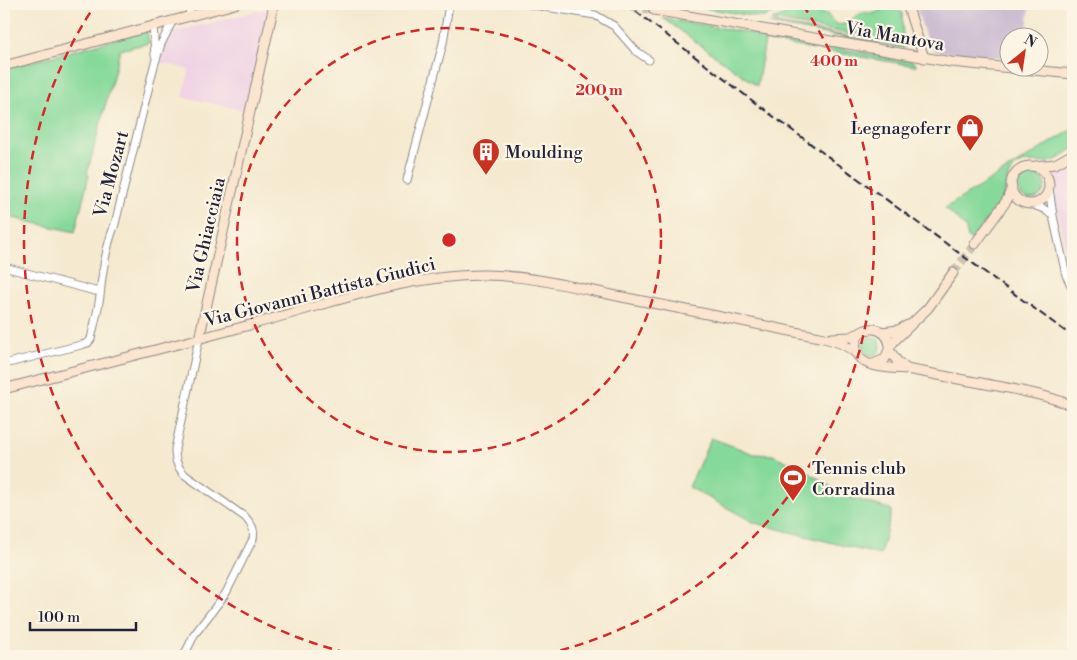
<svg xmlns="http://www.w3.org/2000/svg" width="1077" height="660" font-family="'Libre Bodoni',serif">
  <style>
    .built { fill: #efd0e5 }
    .industrial { fill: #cdbed2 }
    .green { fill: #85d99a; stroke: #547e6a }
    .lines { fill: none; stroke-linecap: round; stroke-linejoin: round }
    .secondary-tunnel { stroke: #cbc2b2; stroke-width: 9; stroke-dasharray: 9 4.5; stroke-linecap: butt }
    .street-casing { stroke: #8c8686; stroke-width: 9 }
    .secondary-casing { stroke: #8c8686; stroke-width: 11 }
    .street { stroke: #fff; stroke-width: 7 }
    .secondary { stroke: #fce5cf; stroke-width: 9 }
    .rail { stroke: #22223b; stroke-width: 2; stroke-dasharray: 8 4; stroke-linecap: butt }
    .ring { fill: none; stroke: #d62828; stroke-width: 2.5; stroke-dasharray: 9 6 }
    .labels { text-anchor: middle; stroke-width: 4.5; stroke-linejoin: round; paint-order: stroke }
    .street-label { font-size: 18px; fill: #22223b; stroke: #fcf5e5 }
    .poi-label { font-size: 18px; fill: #22223b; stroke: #fcf5e5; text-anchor: start }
    .centre { fill: #d62828; stroke: #fcf5e5; stroke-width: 2.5 }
    .ring-label { font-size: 15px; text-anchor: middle; font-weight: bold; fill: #d62828; stroke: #fcf5e5; stroke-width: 4.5; stroke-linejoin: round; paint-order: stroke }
  </style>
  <rect width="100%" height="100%" fill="#fcf5e5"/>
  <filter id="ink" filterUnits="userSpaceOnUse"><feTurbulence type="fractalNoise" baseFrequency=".02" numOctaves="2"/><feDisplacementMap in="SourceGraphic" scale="10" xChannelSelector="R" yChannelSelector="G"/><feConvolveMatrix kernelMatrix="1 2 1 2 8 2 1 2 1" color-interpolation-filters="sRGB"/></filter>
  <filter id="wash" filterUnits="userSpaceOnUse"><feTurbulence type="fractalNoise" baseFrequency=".0096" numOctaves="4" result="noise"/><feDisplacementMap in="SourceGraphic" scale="20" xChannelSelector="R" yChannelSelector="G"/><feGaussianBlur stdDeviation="1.12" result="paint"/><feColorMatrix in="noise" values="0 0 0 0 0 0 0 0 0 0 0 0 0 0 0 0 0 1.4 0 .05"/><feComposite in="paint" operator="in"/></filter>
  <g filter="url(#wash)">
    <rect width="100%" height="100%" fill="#f5ead0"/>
    <!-- built -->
    <path class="built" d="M265 9 267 16 246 111 183 97 189 70 160 62 164 47 173 34V32Z
      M1073 159V277L1068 264 1054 194V177L1057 170Z"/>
    <!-- industrial -->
    <path class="industrial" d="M915 4H1030L1026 37 1010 38 1009 58 935 51 928 44Z"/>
    <!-- green -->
    <path class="green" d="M681 4H727L788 8 764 17H758Z
      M889 7 902 12 903 43 772 20 793 12 796 9H811V13L827 14C842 36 847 18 863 13 866 12 871 14 875 13 880 11 883 8 889 7Z
      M663 18 912 61 915 63 916 66 765 41 757 86Z
      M770 23 904 46V48L770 24Z
      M147 31 149 43 120 50 87 174 89 175 75 232 4 216V69Z
      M1073 129V149C1066 153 1057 161 1049 162 1034 165 1019 156 1010 173 1005 181 1007 190 1003 199L971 240 968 238 965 227 945 208Z
      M1017 185a14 14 0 1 1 28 0a14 14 0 1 1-28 0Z
      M863 346a9 9 0 1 1 18 0a9 9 0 1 1-18 0Z
      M711 438 754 454 773 455 805 470 843 495 892 510 880 555 755 523 689 487Z"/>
  </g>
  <g filter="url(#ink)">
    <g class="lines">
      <!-- secondary-tunnel -->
      <path class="secondary-tunnel" d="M617 4 654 10
        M953 273 975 244"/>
      <defs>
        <path id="street" d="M528 4 595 15 614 26 636 51 649 60
          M189 16 191 4
          M153 25 155 55
          M407 180 443 43 449 4
          M1049 188 1053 216 1066 275 1073 289
          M1031 204 1044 209 1053 216
          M4 267 95 291H100
          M4 364 81 345 88 343 91 339C94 325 98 311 100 296 102 272 106 247 115 224L154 66 161 44 173 20
          M184 656 194 635 226 593 253 539C255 529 252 525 245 517L185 475C177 467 175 460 175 449L199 339"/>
        <path id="secondary" d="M907 4 924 58
          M654 10 951 62 1073 74
          M4 66 235 4
          M1036 166 1055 164 1073 154
          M1011 185a19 19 0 1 1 38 0a19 19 0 1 1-38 0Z
          M975 244 1007 200 1012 187
          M882 332 898 330 908 325
          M832 338 850 337 860 333
          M199 339 272 14 273 4
          M890 347 894 341 928 308 953 273
          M890 351 897 361 907 369
          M873 364 885 359 890 347C889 331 873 324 860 333 854 342 853 353 862 360 871 368 894 368 906 369 931 373 956 379 981 383 1012 389 1044 394 1073 406
          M4 389C88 367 173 346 257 323 331 303 407 275 484 275 530 275 577 288 622 297 689 310 757 324 824 338 837 341 847 345 856 353"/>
      </defs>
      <!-- street casing -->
      <use href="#street" class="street-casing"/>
      <!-- secondary casing -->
      <use href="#secondary" class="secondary-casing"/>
      <!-- street -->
      <use href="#street" class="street"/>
      <!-- secondary -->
      <use href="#secondary" class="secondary"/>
      <!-- rail -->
      <path class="rail" d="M626 4 762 108 1073 337"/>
    </g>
  </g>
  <!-- distance rings -->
  <g class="ring">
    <circle cx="449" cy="240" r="212"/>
    <path d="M361 656A425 425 0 0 1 95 5M803 5A425 425 0 0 1 537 656"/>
  </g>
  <!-- icons -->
  <defs>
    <symbol id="shop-pin" viewBox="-11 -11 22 30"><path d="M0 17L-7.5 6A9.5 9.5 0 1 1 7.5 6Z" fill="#c8321e" stroke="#fcf5e5"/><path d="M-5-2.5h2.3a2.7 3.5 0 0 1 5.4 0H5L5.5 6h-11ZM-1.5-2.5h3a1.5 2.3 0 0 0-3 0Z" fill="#fff"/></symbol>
    <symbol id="building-pin" viewBox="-11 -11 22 30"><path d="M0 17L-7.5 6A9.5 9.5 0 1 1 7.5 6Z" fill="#c8321e" stroke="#fcf5e5"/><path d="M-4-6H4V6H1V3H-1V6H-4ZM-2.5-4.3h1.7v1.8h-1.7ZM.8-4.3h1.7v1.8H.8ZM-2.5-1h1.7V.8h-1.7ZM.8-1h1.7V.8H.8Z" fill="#fff"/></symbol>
    <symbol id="stadium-pin" viewBox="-11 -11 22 30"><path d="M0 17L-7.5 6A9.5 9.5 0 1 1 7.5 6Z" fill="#c8321e" stroke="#fcf5e5"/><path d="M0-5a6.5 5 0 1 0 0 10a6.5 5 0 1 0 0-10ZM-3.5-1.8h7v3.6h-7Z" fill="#fff"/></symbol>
  </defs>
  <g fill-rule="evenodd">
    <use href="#shop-pin" x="954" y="112" width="32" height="43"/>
    <use href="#building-pin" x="470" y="136" width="32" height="43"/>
    <use href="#stadium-pin" x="777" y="462" width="32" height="43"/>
  </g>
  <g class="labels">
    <!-- street labels -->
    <g class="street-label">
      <text transform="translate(895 36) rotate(10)" y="6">Via Mantova</text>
      <text transform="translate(111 174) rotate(-75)" y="6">Via Mozart</text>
      <text transform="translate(206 235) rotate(-77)" y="6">Via Ghiacciaia</text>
      <text transform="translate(320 292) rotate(-14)" y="6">Via Giovanni Battista Giudici</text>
    </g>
    <!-- poi labels -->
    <g class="poi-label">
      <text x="951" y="134" text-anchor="end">Legnagoferr</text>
      <text x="505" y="158">Moulding</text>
      <text x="812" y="474">Tennis club<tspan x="812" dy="21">Corradina</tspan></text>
    </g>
  </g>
  <circle cx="449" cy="240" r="8" class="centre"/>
  <g class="ring-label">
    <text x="834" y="66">400 m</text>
    <text x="599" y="95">200 m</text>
  </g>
  <!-- margin -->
  <rect width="1077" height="660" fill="none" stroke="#fcf5e5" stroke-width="20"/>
  <!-- north arrow -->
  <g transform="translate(1024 52) rotate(30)"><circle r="24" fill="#fcf5e5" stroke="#a5a1a1"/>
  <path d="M0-4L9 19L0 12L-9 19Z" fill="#c8321e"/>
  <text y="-8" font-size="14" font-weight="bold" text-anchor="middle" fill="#22223b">N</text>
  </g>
  <!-- scale -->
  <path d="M30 622v8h106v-8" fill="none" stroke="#22223b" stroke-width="2.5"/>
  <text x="38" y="622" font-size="15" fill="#22223b" stroke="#fcf5e5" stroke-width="4" paint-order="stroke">100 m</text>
</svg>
